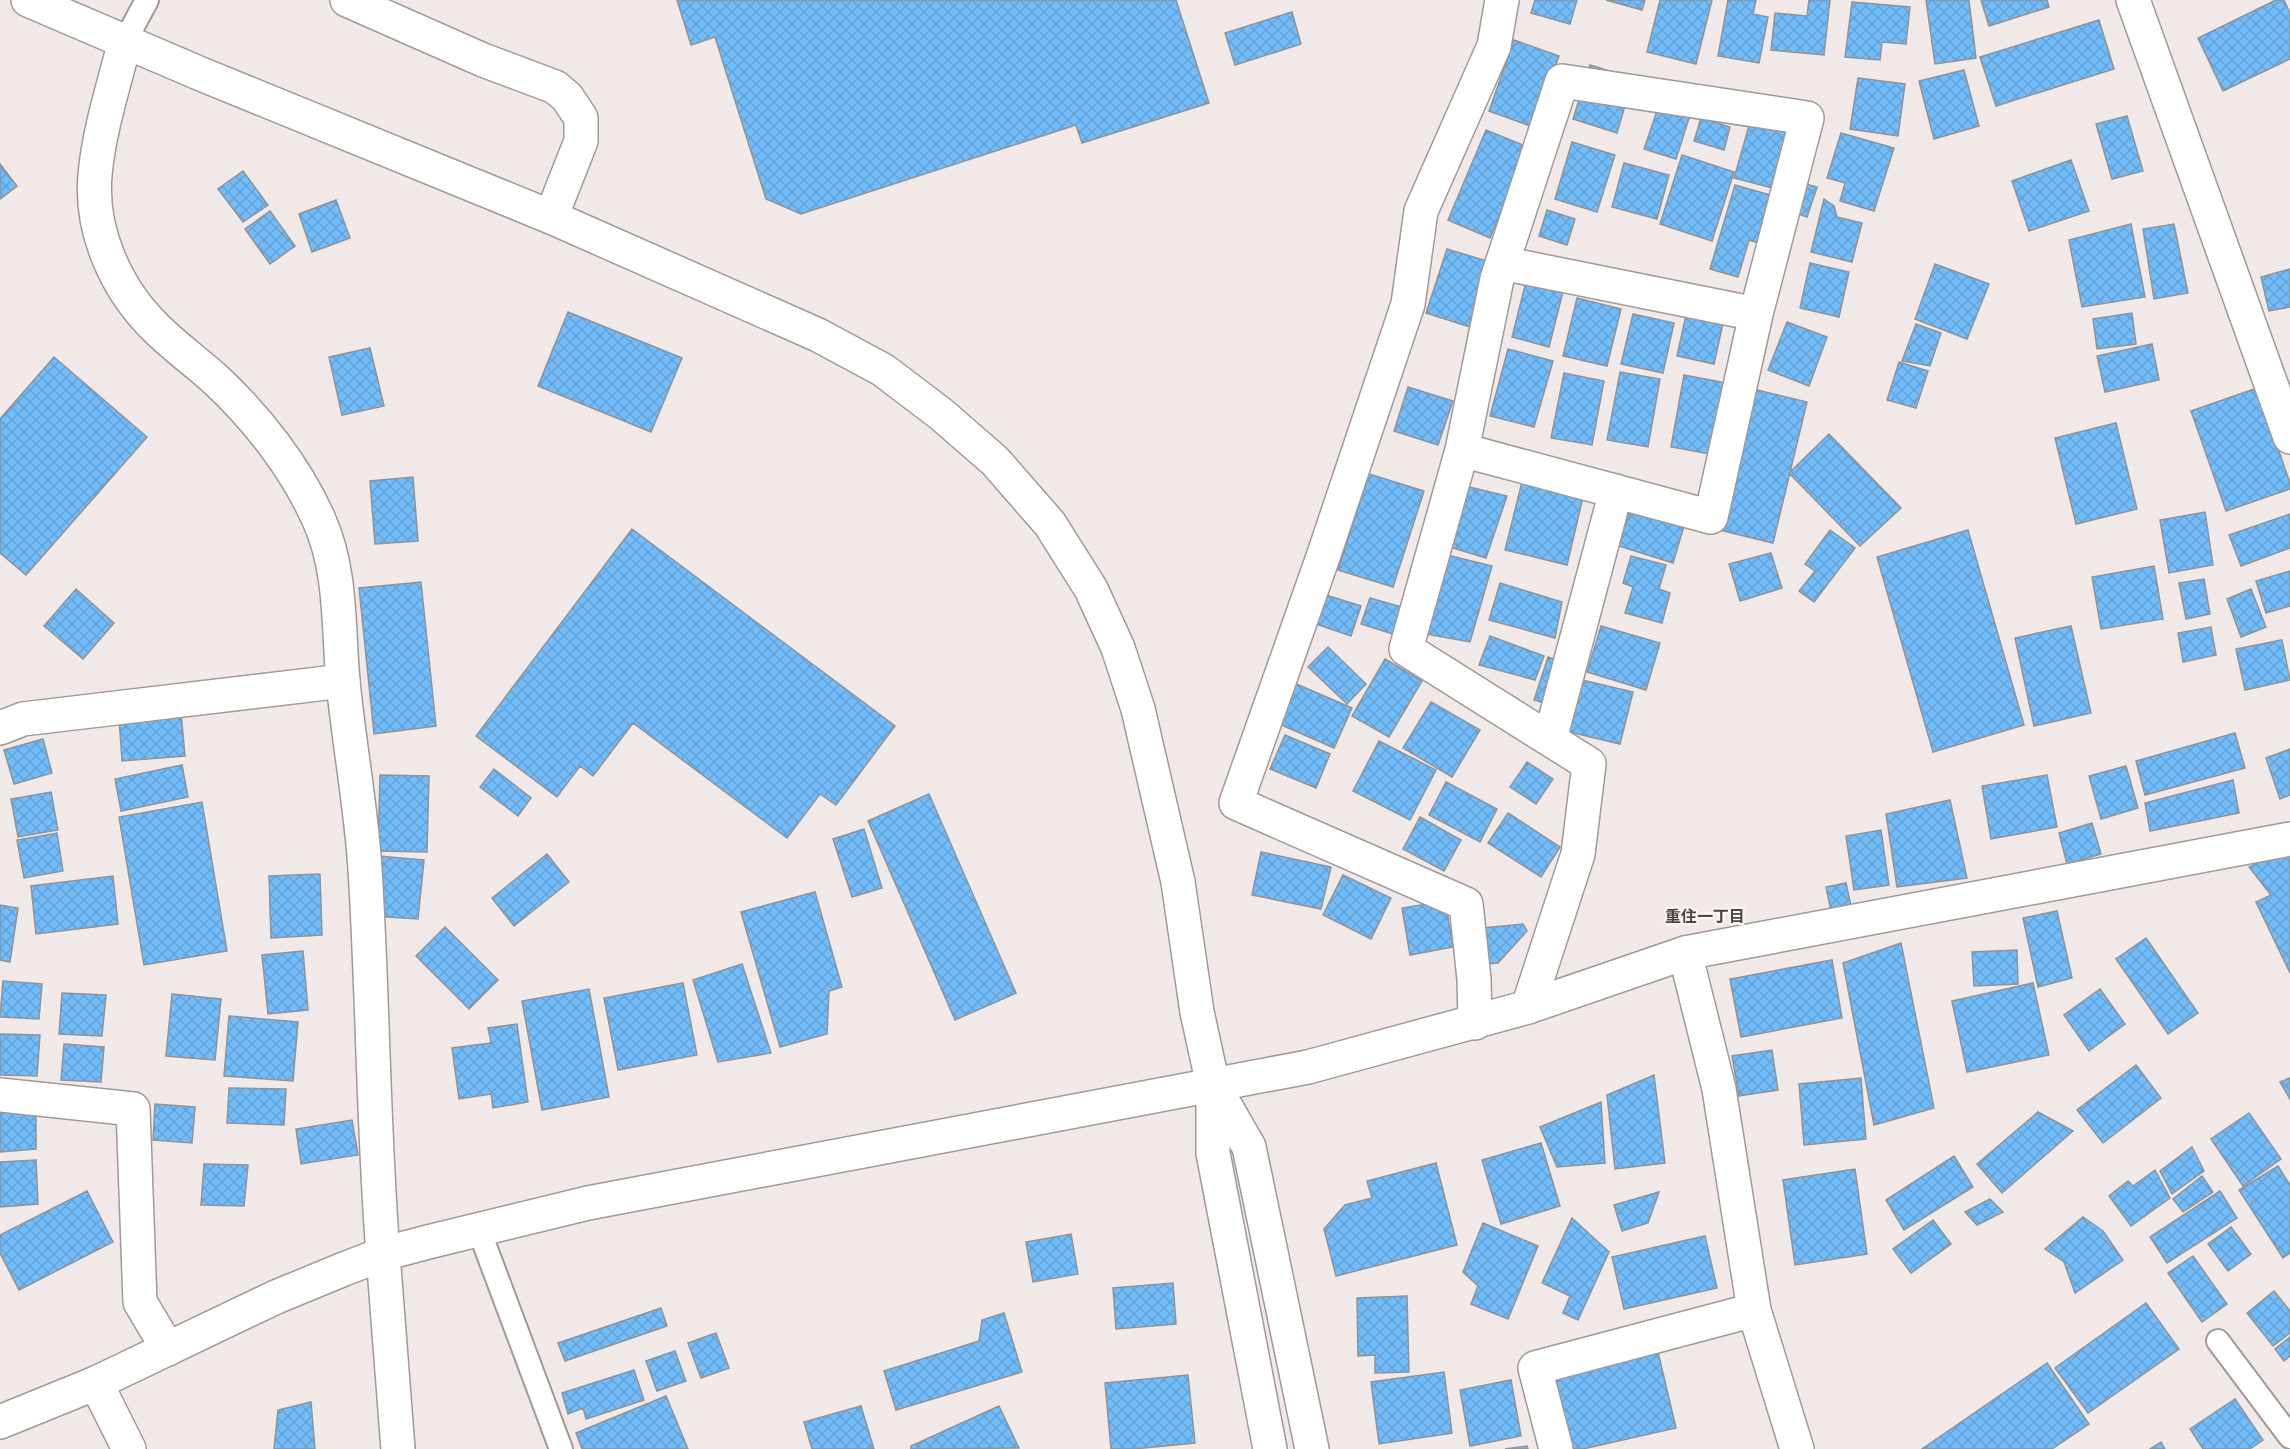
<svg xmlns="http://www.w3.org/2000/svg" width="2290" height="1449" font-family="Literata,'Noto Sans JP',serif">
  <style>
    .building { fill: url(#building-cross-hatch); stroke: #8f9397; stroke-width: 1.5 }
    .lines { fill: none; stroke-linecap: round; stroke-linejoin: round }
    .service-casing { stroke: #a09998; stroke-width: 26 }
    .minor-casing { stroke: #a09998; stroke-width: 36 }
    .tertiary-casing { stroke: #a09998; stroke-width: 36 }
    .service { stroke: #fff; stroke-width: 22 }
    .minor { stroke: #fff; stroke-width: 33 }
    .tertiary { stroke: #fff; stroke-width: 33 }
    .labels { text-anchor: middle; stroke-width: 4.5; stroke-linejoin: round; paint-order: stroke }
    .neighbourhood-label { font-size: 16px; font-weight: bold; fill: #4c4645; stroke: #fef7f6 }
  </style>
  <defs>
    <pattern id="building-cross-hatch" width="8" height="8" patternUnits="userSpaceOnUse" patternTransform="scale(1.5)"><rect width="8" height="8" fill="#72bcfa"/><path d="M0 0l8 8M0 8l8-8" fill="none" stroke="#63a1d6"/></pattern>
  </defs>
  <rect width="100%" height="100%" fill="#f1e9e8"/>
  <!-- building -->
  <path class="building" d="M677 0H1176L1209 103 1082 143 1076 125 801 214 766 199 715 37 691 45Z
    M1535 0H1577L1570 24 1531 13Z
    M1606 0H1645L1642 10Z
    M1660 0H1712L1696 64 1647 52Z
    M1728 0H1756L1753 14 1768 17 1759 63 1718 56Z
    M1809 0H1830L1824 55 1771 50 1775 13 1807 16Z
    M1926 0H1969L1976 58 1935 64Z
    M1981 0H2047L2049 7 1989 26Z
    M2276 0H2284L2290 13V59L2223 91 2198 38Z
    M1852 2 1910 7 1906 44 1882 42 1880 60 1845 57Z
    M1292 12 1301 44 1235 65 1225 33Z
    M2099 20 2114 69 1996 106 1980 57Z
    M1514 40 1559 56 1533 127 1489 111Z
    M1590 65 1633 78 1617 133 1573 119Z
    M1964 70 1979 126 1934 139 1919 81Z
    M1858 78 1905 84 1898 136 1850 129Z
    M1661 99 1692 109 1676 159 1644 149Z
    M2127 116 2143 171 2112 179 2096 124Z
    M1701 118 1730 127 1724 150 1694 141Z
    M1751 119 1797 132 1780 190 1734 178Z
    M1486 130 1528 147 1490 238 1448 220Z
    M1841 133 1894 148 1874 211 1840 201 1845 183 1827 178Z
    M1572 142 1615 155 1597 212 1555 199Z
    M1682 155 1734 172 1712 241 1660 224Z
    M2071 160 2089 211 2029 231 2012 181Z
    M1624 163 1669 175 1657 219 1612 207Z
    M0 164 17 186 0 199Z
    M243 171 268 205 243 222 218 189Z
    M1802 183 1817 187 1807 217 1793 212Z
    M1735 185 1781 198 1768 246 1749 240 1738 277 1710 269Z
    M1824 199 1834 206 1837 217 1862 223 1852 262 1811 252Z
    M336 200 350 238 312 252 299 214Z
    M1547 210 1575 219 1567 245 1539 236Z
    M270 211 295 246 270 264 245 229Z
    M2131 224 2145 297 2082 307 2069 240Z
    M2174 224 2188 293 2154 299 2143 229Z
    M1447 249 1490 262 1470 327 1426 313Z
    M1810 263 1849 272 1839 317 1800 308Z
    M1935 264 1989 284 1967 339 1915 319Z
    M2290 269V307L2269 311 2261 277Z
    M1528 274 1565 284 1549 347 1512 337Z
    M1577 298 1621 309 1607 366 1563 356Z
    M1688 306 1725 314 1714 364 1677 356Z
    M568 312 682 358 651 432 538 386Z
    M2132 313 2136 344 2097 349 2093 319Z
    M1633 314 1674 323 1663 373 1621 364Z
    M1787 322 1827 337 1809 386 1768 370Z
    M1916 324 1941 333 1930 366 1902 361Z
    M2152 344 2159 380 2105 392 2097 356Z
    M370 348 384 406 342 415 329 357Z
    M1508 349 1553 361 1534 427 1490 416Z
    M54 357 147 437 26 575 0 553V419Z
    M1899 362 1928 371 1916 408 1887 400Z
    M1620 372 1660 379 1648 447 1607 440Z
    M1564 373 1604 381 1592 445 1551 438Z
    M1684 375 1727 383 1715 455 1671 447Z
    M1408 387 1453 401 1438 445 1394 431Z
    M2257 388 2290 483V489L2226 511 2191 411Z
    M1753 389 1807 402 1773 543 1719 530Z
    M2116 423 2137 509 2076 524 2055 438Z
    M1829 434 1901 508 1860 546 1789 473Z
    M1369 474 1424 491 1393 587 1338 570Z
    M413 477 418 541 375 544 370 481Z
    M1523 478 1584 493 1567 565 1505 550Z
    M1461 485 1507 496 1486 558 1443 545Z
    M1633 500 1687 516 1673 563 1619 546Z
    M2205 512 2213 565 2169 573 2160 520Z
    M2290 514V548L2241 566 2229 535Z
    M632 529 895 726 836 805 820 794 787 838 633 723 593 776 580 766 557 797 476 736Z
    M1830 530 1855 548 1814 602 1799 591 1815 571 1805 564Z
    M1968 530 2024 725 1933 752 1877 557Z
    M1771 553 1782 588 1740 601 1729 564Z
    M1443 554 1492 566 1470 642 1420 633Z
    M1631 556 1666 565 1659 589 1670 593 1662 623 1625 613 1633 587 1623 583Z
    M2154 566 2163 619 2101 629 2092 577Z
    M2290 571V606L2266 613 2256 581Z
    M2204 579 2210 614 2186 619 2179 583Z
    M421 582 436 726 374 734 359 588Z
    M1500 583 1562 602 1555 638 1489 620Z
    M76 589 114 623 83 659 44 626Z
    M2251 589 2266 627 2241 637 2227 599Z
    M1326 595 1361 606 1351 636 1316 624Z
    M1370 598 1405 608 1396 635 1361 624Z
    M1601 626 1660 643 1646 690 1587 672Z
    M2071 626 2091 713 2034 726 2015 638Z
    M2211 627 2216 655 2183 662 2178 633Z
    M1490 636 1544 656 1535 680 1479 665Z
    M2282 640 2290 680 2245 690 2236 649Z
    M1328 647 1366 684 1347 704 1308 667Z
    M1548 657 1562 662 1548 704 1534 700Z
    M1385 659 1422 681 1389 737 1352 716Z
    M1582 680 1633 692 1620 744 1569 732Z
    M1294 683 1352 708 1334 748 1277 723Z
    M1431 702 1480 730 1452 777 1403 748Z
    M181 712 185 756 122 761 119 717Z
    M2235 733 2245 768 2145 795 2136 761Z
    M1285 735 1330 754 1316 788 1270 769Z
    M43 739 52 773 14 784 4 750Z
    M1379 741 1436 770 1410 820 1353 791Z
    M2290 749V795L2280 799 2266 758Z
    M1527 762 1553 779 1536 804 1510 787Z
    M182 765 188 797 121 811 115 779Z
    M2126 766 2138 808 2101 819 2089 776Z
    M494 769 531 798 518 816 480 787Z
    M380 775 429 776 427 852 378 851Z
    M2047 775 2057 827 1991 839 1982 786Z
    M2233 780 2239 813 2150 831 2145 803Z
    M1446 782 1497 809 1480 842 1429 815Z
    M51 792 58 830 18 837 11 799Z
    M929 794 1016 993 955 1020 868 821Z
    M1950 800 1967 878 1897 887 1886 814Z
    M202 802 227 951 144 965 119 817Z
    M1508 813 1560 847 1541 877 1488 843Z
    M1420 817 1461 840 1444 871 1403 849Z
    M2092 823 2101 854 2067 864 2059 833Z
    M864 829 882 888 852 897 833 839Z
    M1881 830 1889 885 1854 890 1846 836Z
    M57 833 63 871 24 878 17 840Z
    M2290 848V973L2256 902 2271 895 2249 867Z
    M1261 852 1331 867 1321 909 1252 895Z
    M547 854 569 882 514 926 492 898Z
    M378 856 424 860 418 919 373 916Z
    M320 874 322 935 271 938 269 876Z
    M1343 875 1391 898 1371 939 1323 915Z
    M113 876 118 924 36 934 31 886Z
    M1846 883 1851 906 1831 911 1826 887Z
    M815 892 842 987 829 991 827 1034 780 1047 741 912Z
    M1445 901 1453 947 1410 955 1402 908Z
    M0 905 18 908 10 962 0 960Z
    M2057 911 2072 978 2038 987 2023 918Z
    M1523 924 1527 931 1498 963 1476 965 1473 929Z
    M445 927 498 980 469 1009 416 956Z
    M2146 938 2198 1013 2168 1034 2116 959Z
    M1901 943 1934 1108 1874 1125 1843 963Z
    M2017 950 2018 984 1974 986 1972 952Z
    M303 951 308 1010 268 1014 262 955Z
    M1832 960 1842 1018 1741 1037 1730 979Z
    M742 964 771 1053 718 1062 693 980Z
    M3 981 42 984 39 1019 0 1017Z
    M683 983 697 1055 618 1070 604 998Z
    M2033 983 2049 1055 1967 1072 1952 1001Z
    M589 989 609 1097 542 1110 522 1001Z
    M2100 989 2125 1024 2089 1051 2064 1015Z
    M62 993 106 995 102 1036 59 1034Z
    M172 994 221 999 215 1060 166 1056Z
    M229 1016 298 1022 293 1081 224 1076Z
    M517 1024 528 1102 493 1108 491 1094 459 1099 452 1048 491 1043 488 1028Z
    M0 1034 40 1035 37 1076 0 1075Z
    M64 1044 104 1047 101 1082 61 1080Z
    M1772 1050 1778 1090 1739 1096 1732 1056Z
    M2136 1065 2161 1098 2103 1143 2077 1110Z
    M1654 1075 1665 1163 1615 1169 1607 1095Z
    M1861 1078 1866 1139 1804 1145 1799 1084Z
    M2290 1078V1099L2280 1082Z
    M229 1088 286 1089 284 1125 227 1123Z
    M1601 1102 1605 1163 1557 1167 1540 1127Z
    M155 1104 195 1107 192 1143 153 1140Z
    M0 1111H36V1149L0 1152Z
    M2038 1112 2073 1131 2002 1193 1977 1164Z
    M2249 1113 2281 1159 2243 1186 2211 1139Z
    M352 1120 358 1155 301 1164 296 1129Z
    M1541 1143 1560 1206 1501 1224 1482 1160Z
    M2192 1147 2204 1171 2172 1194 2160 1171Z
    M1954 1156 1973 1187 1904 1230 1886 1200Z
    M36 1160 38 1204 0 1207V1162Z
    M1436 1163 1457 1245 1336 1276 1324 1229 1345 1205 1372 1198 1367 1181Z
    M204 1164 248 1165 244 1206 201 1205Z
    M2278 1166 2290 1185V1253L2283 1258 2239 1190Z
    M1855 1169 1867 1254 1795 1265 1783 1180Z
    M2155 1170 2170 1198 2131 1226 2109 1196 2128 1181 2133 1186Z
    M2202 1176 2213 1192 2183 1212 2173 1199Z
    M87 1191 113 1242 19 1290 0 1253V1235Z
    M2220 1191 2237 1218 2167 1263 2150 1237Z
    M1659 1192 1648 1223 1622 1231 1614 1205Z
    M1990 1199 2003 1212 1977 1225 1965 1212Z
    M2083 1217 2103 1231 2123 1260 2075 1293 2064 1262 2045 1249Z
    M1572 1218 1609 1252 1578 1320 1563 1313 1570 1296 1542 1283Z
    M1933 1220 1951 1244 1911 1273 1893 1249Z
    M1483 1223 1538 1246 1508 1319 1471 1304 1478 1286 1463 1272Z
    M2231 1227 2251 1254 2228 1271 2208 1244Z
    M1071 1234 1078 1274 1033 1282 1026 1242Z
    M1705 1236 1717 1288 1624 1309 1612 1257Z
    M2193 1256 2227 1304 2202 1322 2168 1273Z
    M1173 1283 1176 1324 1116 1329 1113 1288Z
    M2274 1291 2290 1311V1333L2273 1346 2247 1313Z
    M1407 1296 1409 1372 1375 1373V1355L1358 1356 1357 1298Z
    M2146 1303 2179 1349 2088 1413 2055 1368Z
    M661 1308 667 1326 565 1361 558 1343Z
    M1004 1313 1022 1372 896 1410 884 1371 979 1341 982 1320Z
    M716 1333 729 1368 701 1378 688 1343Z
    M2290 1337V1356L2284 1361 2275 1349Z
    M675 1351 686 1381 657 1391 646 1361Z
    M1658 1352 1676 1428 1583 1449H1571L1555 1375Z
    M2047 1363 2089 1424 2052 1449H1922Z
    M634 1370 644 1400 586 1419 583 1408 568 1414 562 1393Z
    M1444 1372 1452 1433 1379 1444 1371 1382Z
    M1188 1375 1195 1443 1134 1449H1111L1105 1383Z
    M1511 1380 1521 1436 1470 1446 1460 1390Z
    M666 1396 688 1449H582L576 1433Z
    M2235 1399 2263 1440 2250 1449H2203L2190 1429Z
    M311 1402 315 1449H274L278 1410Z
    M861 1406 874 1449H812L804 1422Z
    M999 1406 1019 1448 911 1449V1446Z
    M2161 1442 2165 1449H2150Z
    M1527 1446 1528 1449H1505Z"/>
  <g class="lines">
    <defs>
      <path id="service" d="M125 41 147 0
        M479 1230 561 1449
        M2218 1341 2290 1437"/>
      <path id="minor" d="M347 0 483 60 555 87 567 97 581 118V141L551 217
        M1502 263 1756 314
        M1462 450 1711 517 1756 314 1807 118 1562 81 1497 279 1462 450 1406 649 1589 764 1578 854 1528 1007
        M0 728 23 719 343 681
        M1550 739 1616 491
        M1685 953 1719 1089 1754 1310 1797 1449
        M1475 1023 1474 979 1466 904 1236 803 1323 557 1408 304 1421 211 1494 46 1502 0
        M0 1095 133 1109 140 1302 168 1349
        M383 1254 398 1449
        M96 1383 129 1449
        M1556 1449 1535 1368 1754 1310"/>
      <path id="tertiary" d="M28 0 201 74 551 217 818 335 883 370 941 414 995 461 1050 524 1091 589 1118 648 1138 709 1178 882 1197 1012 1213 1085V1153L1270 1449
        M2133 0 2290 437
        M125 41C114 85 99 130 95 175 90 231 116 289 156 328 174 346 196 362 215 379 257 418 296 468 319 520 342 571 338 627 343 681 349 744 361 806 365 869 373 997 373 1126 383 1254
        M1214 1086 1249 1147 1312 1449
        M0 1422 96 1383 276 1297 344 1269 383 1254 428 1242 588 1203 1308 1067 1528 1007 1685 953 2290 839"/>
    </defs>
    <!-- service casing -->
    <use href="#service" class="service-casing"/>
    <!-- minor casing -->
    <use href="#minor" class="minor-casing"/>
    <!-- tertiary casing -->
    <use href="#tertiary" class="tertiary-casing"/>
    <!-- service -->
    <use href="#service" class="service"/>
    <!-- minor -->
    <use href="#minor" class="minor"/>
    <!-- tertiary -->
    <use href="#tertiary" class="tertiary"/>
  </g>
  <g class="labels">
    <!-- neighbourhood labels -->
    <g class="neighbourhood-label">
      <text x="1705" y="922">重住一丁目</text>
    </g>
  </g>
</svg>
